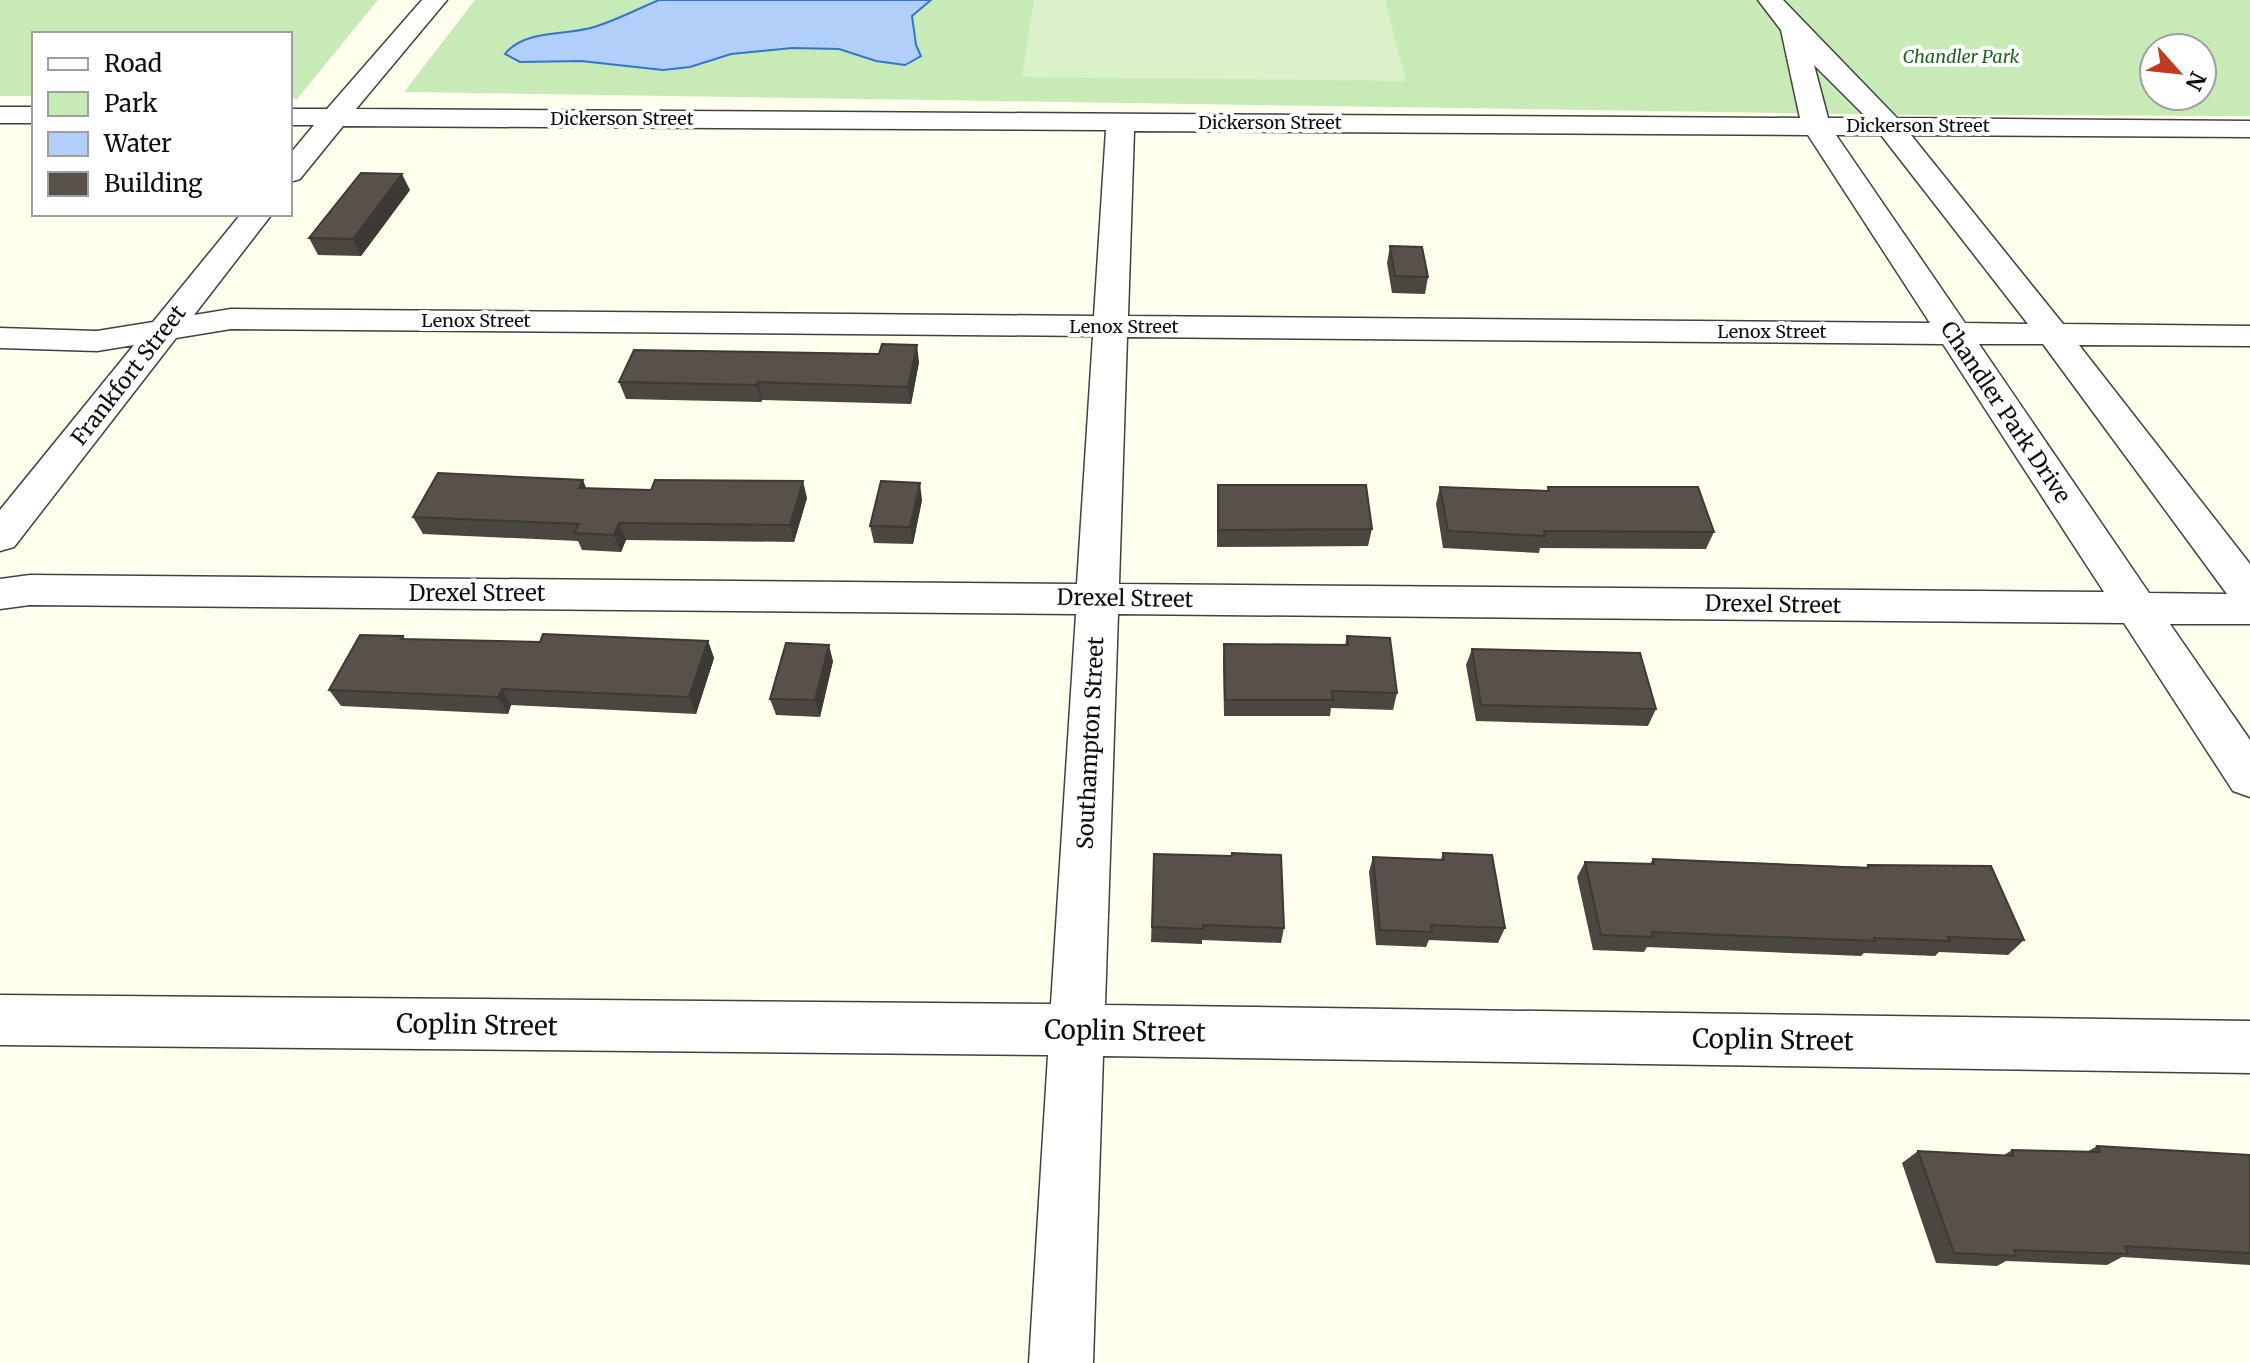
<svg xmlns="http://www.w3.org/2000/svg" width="2250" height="1363" font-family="Merriweather,serif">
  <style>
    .green { fill: #c7ebb7; fill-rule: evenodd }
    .pitch { fill: #dbf1c9 }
    .water { fill: #b1cff8; stroke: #3673d1; stroke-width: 2 }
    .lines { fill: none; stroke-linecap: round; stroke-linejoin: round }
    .minor-casing { stroke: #414141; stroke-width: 3 }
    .minor { fill: #fff; fill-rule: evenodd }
    .wall { fill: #4b4640 }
    .shaded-wall { fill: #3d3934 }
    .building { fill: #57514a; stroke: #3d3934; stroke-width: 2 }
    .labels { text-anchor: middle; stroke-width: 8; stroke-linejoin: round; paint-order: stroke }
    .far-park-label { font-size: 18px; font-style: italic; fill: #1c671c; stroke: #fff }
    .far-street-label { font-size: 18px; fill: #0e0e0e; stroke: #fff }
    .street-label { font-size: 22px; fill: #0e0e0e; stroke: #fff }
    .near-street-label { font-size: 26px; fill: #0e0e0e; stroke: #fff }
  </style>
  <rect width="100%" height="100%" fill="#ffe"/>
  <!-- green -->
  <path class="green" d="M0 0H378L297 99H290V34H34V96H0Z
    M475 0H2250V116L1917 115 404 92ZM2154 48H2202V96H2154Z"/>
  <!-- pitch -->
  <path class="pitch" d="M1034 0H1385L1406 81 1022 77Z"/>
  <!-- water -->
  <path class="water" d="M659 0H931L912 16 916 45 921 56 905 65 876 61 839 49 792 48 731 54 690 67 663 70 581 61 520 62 505 54C524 29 566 36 594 27 617 20 637 9 659 0Z"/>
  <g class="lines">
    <defs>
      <path id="minor" d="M422 0H447L356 109 1800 118 1781 30 1758 0H1783L1897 118 2250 121V137L1911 135 2063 324 2250 326V346L2079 345 2250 564V624H2170L2250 740V797L2233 791 2124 623 1118 614 1105 1005 2250 1021V1073L1103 1056 1093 1363H1029L1048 1055 0 1045V995L1051 1004 1076 614 30 605 0 609V579L30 575 1077 584 1093 336 231 329 176 338 14 547 0 551V510L134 345 97 351 0 348V328L97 331 153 322 241 214H272L194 315 231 309 1094 316 1106 130 343 126 300 179 290 182V154L314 125H290V109H327ZM1814 65 1867 118H1828ZM1134 131 1808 135 1930 323 1128 316ZM1836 135H1881L2028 324 1965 323ZM1127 337 1943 344 2104 592 1119 584ZM1979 344H2043L2227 594 2149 593Z
        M0 107H34V123H0Z"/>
    </defs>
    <!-- minor casing -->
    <use href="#minor" class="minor-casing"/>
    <!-- minor -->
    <use href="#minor" class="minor"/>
  </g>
  <!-- wall -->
  <path class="wall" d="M410 190 361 256 318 255 309 238Z
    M1390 246 1428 277 1425 294 1392 293 1387 263Z
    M919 362 911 404 762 400 761 402 626 399 619 382Z
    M1218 485 1372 529 1368 546 1217 547V503Z
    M1440 487 1547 491 1548 487 1714 532 1706 549 1540 548 1539 553 1443 548 1436 504Z
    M587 488 807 498 794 542 626 540 621 552 582 550 578 541 423 534 413 517Z
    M922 500 913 544 874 543 870 526Z
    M403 636 405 639 540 642 708 641 714 658 696 714 511 705 508 714 341 706 329 690Z
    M1347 636 1397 693 1393 710 1331 708 1330 716H1224L1223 661 1224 644 1345 645Z
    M1472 649 1656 709 1648 726 1476 721 1466 665Z
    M833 661 820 717 776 715 770 699Z
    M1443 853 1505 928 1498 943 1429 940 1426 947 1376 945 1369 872 1373 857 1441 859Z
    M1154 854 1284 928 1281 943 1202 940V944L1151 942Z
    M1653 859 1866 867 1868 865 2024 940 2008 955 1939 952 1935 956 1864 953 1861 956 1647 947 1644 952 1593 950 1577 877 1585 862 1650 864Z
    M2097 1146 2250 1155V1265L2122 1257 2107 1265 2006 1261 1997 1266 1936 1263 1902 1163 1918 1151 2004 1155 2012 1150 2087 1152Z"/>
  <!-- shaded-wall -->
  <path class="shaded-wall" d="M402 174 410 190 361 256 353 239Z
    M917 345 919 362 911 404 908 387Z
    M758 382 762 400 761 402 757 385Z
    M583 480 590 497 579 488Z
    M803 481 807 498 794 542 790 525Z
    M920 483 922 500 913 544 910 527Z
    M619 523 626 540 621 552 614 535Z
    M708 641 714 658 696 714 689 697Z
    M829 645 833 661 820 717 815 700Z
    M502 689 511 705 508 714 498 697Z"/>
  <!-- building -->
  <path class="building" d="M361 173 402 174 353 239 309 238Z
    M1390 246 1422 247 1428 277 1395 276Z
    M882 344 917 345 908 387 758 382 757 385 619 382 634 350 879 354Z
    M438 473 583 480 579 488 651 490 655 480 803 481 790 525 619 523 614 535 574 533 579 524 413 517Z
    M881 481 920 483 910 527 870 526Z
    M1218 485H1366L1372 529 1218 530Z
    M1440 487 1549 491 1548 487H1698L1714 532 1544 531 1545 536 1448 531Z
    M543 634 708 641 689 697 502 689 498 697 329 690 360 635 403 636 401 639 540 642Z
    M1347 636 1390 638 1397 693 1332 691 1333 700H1225L1224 644 1348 645Z
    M786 643 829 645 815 700 770 699Z
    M1472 649 1640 653 1656 709 1481 705Z
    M1232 853 1281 855 1284 928 1203 925V929L1152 927 1154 854 1232 856Z
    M1443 853 1492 855 1505 928 1431 925 1432 932 1380 930 1373 857 1444 860Z
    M1653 859 1869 868 1868 865 1991 866 2024 940 1948 937 1950 941 1874 938 1875 941 1652 932 1653 937 1601 935 1585 862 1654 864Z
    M2097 1146 2250 1155V1253L2125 1246 2128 1254 2014 1250 2016 1256 1954 1253 1918 1151 2014 1156 2012 1150 2100 1152Z"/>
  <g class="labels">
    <!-- far-park labels -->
    <g class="far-park-label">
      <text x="1961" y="63">Chandler Park</text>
    </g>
    <!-- far-street labels -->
    <g class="far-street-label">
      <text x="622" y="125">Dickerson Street</text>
      <text x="1270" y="129">Dickerson Street</text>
      <text x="1918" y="132">Dickerson Street</text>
      <text x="476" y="327">Lenox Street</text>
      <text x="1124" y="333">Lenox Street</text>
      <text x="1772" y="338">Lenox Street</text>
    </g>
    <!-- street labels -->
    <g class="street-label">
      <text transform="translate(128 375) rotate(-52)" y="8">Frankfort Street</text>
      <text transform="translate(2006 412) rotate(56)" y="8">Chandler Park Drive</text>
      <text x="477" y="601">Drexel Street</text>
      <text transform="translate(1125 598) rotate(1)" y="8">Drexel Street</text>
      <text transform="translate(1773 604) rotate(1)" y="8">Drexel Street</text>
      <text transform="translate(1090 743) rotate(-87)" y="8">Southampton Street</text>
    </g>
    <!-- near-street labels -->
    <g class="near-street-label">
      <text transform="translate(477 1025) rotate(1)" y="9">Coplin Street</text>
      <text transform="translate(1125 1031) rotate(1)" y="9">Coplin Street</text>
      <text transform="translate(1773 1040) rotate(1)" y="9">Coplin Street</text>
    </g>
  </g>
  <!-- legend -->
  <rect x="32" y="32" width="260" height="184" fill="#ffffff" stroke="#9f9f9f" stroke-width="2"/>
  <rect x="48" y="58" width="40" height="12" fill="#ffffff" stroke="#9f9f9f" stroke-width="2"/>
  <text x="104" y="72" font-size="24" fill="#0e0e0e">Road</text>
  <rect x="48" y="92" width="40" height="24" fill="#c7ebb7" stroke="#9f9f9f" stroke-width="2"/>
  <text x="104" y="112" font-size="24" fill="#0e0e0e">Park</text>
  <rect x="48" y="132" width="40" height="24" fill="#b1cff8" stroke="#9f9f9f" stroke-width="2"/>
  <text x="104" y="152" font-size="24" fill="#0e0e0e">Water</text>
  <rect x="48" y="172" width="40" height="24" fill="#57514a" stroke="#9f9f9f" stroke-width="2"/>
  <text x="104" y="192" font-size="24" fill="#0e0e0e">Building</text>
  <!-- north arrow -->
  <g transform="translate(2178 72) rotate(117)"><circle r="38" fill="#ffffff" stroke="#9f9f9f" stroke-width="2"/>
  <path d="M0-6L14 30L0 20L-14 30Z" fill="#c23b21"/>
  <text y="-12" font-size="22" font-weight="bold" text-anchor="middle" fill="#0e0e0e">N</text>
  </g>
</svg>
